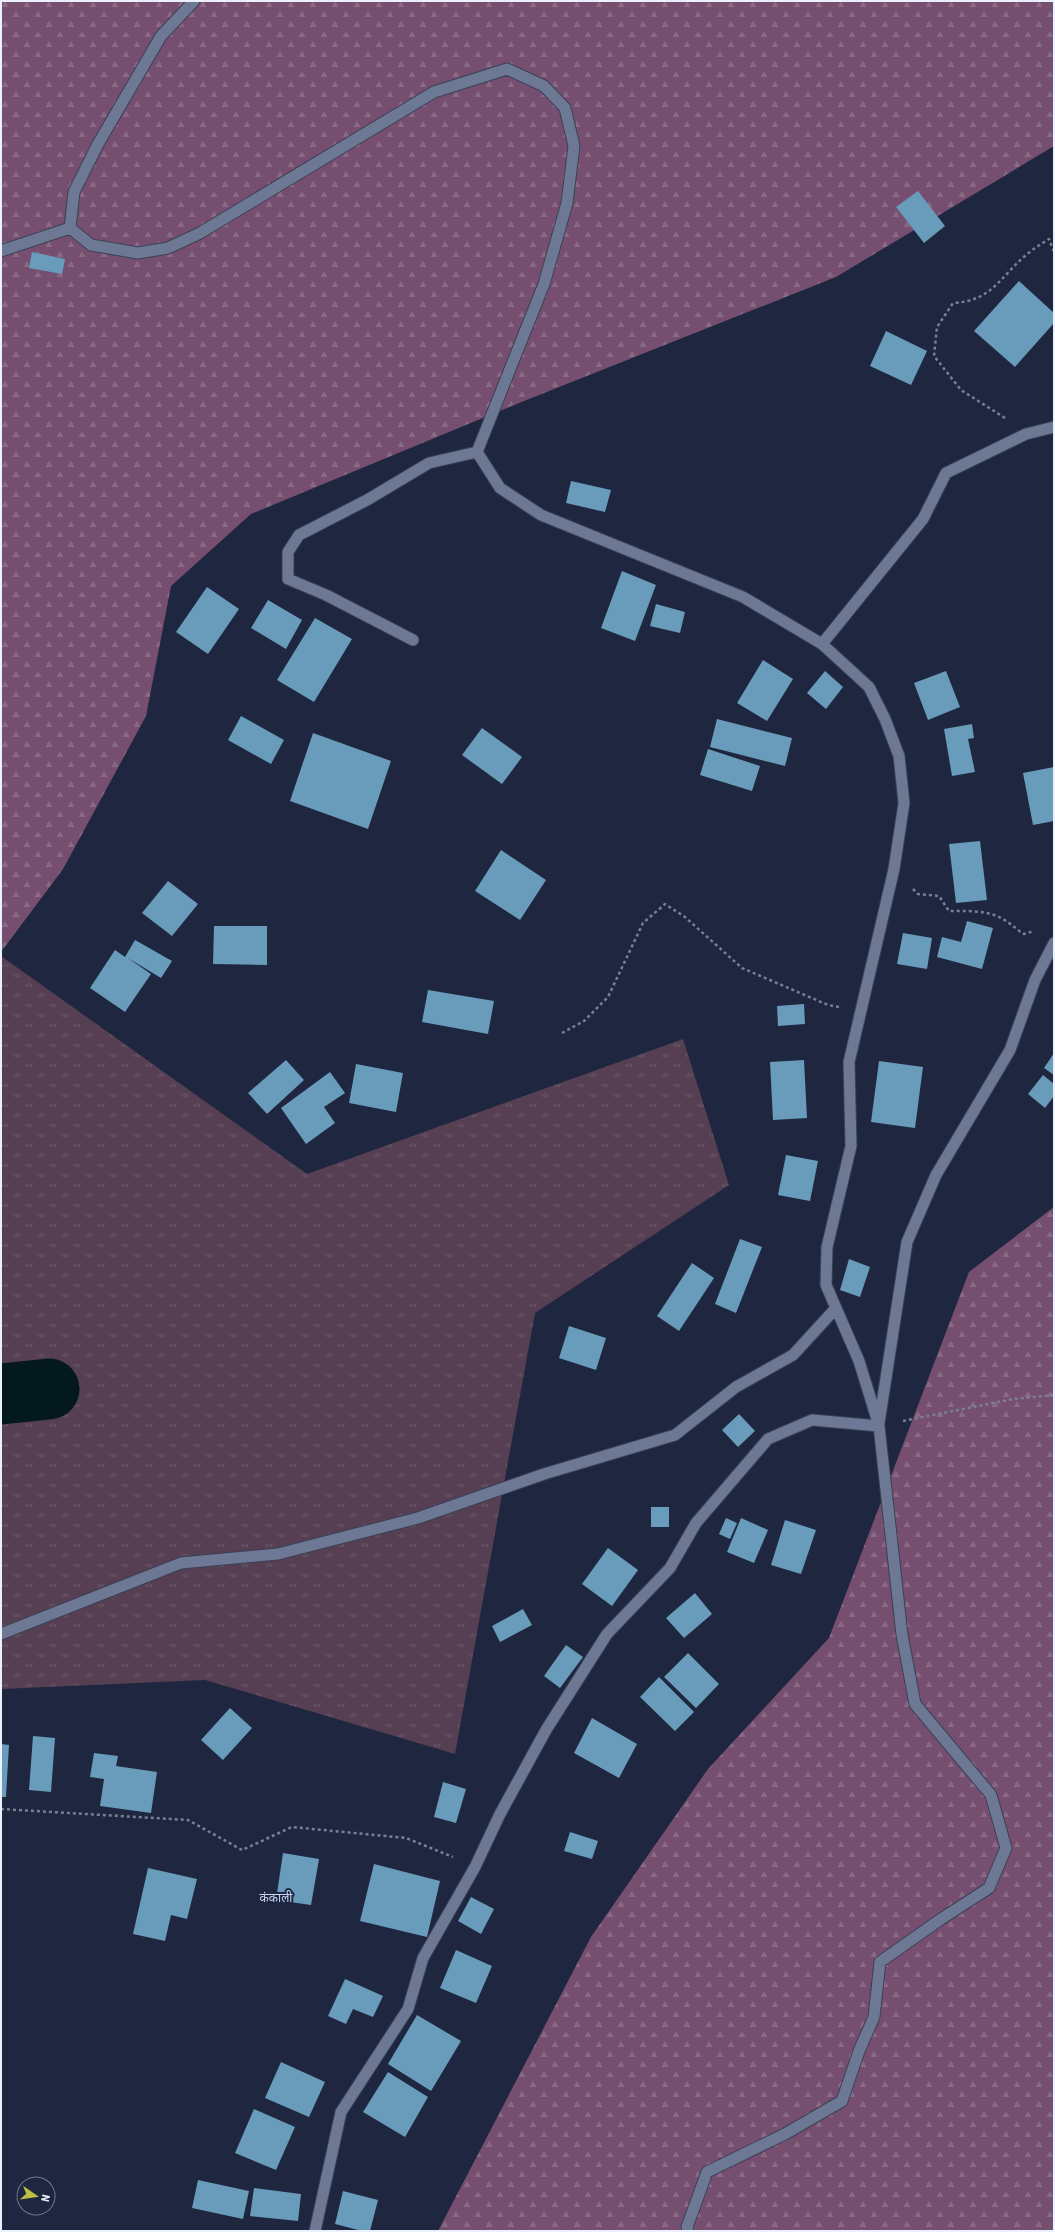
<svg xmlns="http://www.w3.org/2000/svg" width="1055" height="2232" font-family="'Roboto Condensed','Noto Sans Devanagari',sans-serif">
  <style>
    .grass { fill: url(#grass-tufts) }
    .forest { fill: url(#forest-firs) }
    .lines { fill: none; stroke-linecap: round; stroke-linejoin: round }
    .river { stroke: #04191b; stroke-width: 61 }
    .building { fill: #699bba }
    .minor-casing { stroke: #3a4155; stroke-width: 13 }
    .path { stroke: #798093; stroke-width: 2.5; stroke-dasharray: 3 3; stroke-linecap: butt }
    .minor { stroke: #6d7894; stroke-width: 11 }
    .labels { text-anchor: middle; stroke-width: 4; stroke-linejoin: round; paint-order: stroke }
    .quarter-label { font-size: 12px; fill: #c9d6f5; stroke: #1e273f }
  </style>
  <defs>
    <pattern id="grass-tufts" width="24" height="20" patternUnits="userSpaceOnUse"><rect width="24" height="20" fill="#563e53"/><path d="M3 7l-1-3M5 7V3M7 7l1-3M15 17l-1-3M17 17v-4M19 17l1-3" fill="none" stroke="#6e5a6d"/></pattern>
    <pattern id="forest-firs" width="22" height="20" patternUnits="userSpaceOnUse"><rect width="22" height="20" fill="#764f70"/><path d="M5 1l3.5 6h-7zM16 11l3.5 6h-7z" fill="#8a6985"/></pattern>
  </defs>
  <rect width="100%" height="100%" fill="#1e273f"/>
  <!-- grass -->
  <path class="grass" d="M1 956 307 1174 683 1039 729 1185 535 1313 455 1754 205 1680 1 1689Z"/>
  <!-- forest -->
  <path class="forest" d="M1 1H1054V146L836 277 519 403 251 514 171 586 146 716 63 869 1 952Z
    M1054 1207V2231H438L591 1937 708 1769 829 1638 969 1272Z"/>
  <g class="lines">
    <!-- river -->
    <path class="river" d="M1 1394 49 1389"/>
  </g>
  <!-- building -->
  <path class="building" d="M918 191 945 226 924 243 896 207Z
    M32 252 65 259 62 274 29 268Z
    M1019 281 1054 313V323L1015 367 974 331Z
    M886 331 927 351 911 385 870 366Z
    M571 481 611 490 605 512 566 503Z
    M622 571 656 585 635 641 601 628Z
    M207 587 239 609 208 654 176 632Z
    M268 600 302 620 286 649 251 628Z
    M656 604 685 612 680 633 650 626Z
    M315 618 352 639 314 702 277 680Z
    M763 660 793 679 767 721 737 703Z
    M825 671 843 687 826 709 807 693Z
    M946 671 960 707 928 720 914 683Z
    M241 716 284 740 271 764 228 740Z
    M717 719 792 738 785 766 710 747Z
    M972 724 974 738 968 739 975 772 952 776 944 729Z
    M482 728 522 757 502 784 462 755Z
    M313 733 391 761 368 829 290 801Z
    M708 749 760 766 752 791 700 775Z
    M1054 767V821L1033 825 1023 773Z
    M980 841 987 900 956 903 949 844Z
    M501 850 546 880 520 920 475 891Z
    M168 881 198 904 172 936 142 913Z
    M967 921 993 928 982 969 937 957 942 937 961 942Z
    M214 926H267V965L213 964Z
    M903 933 932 938 927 969 897 964Z
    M135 940 172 961 161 978 128 958 151 974 125 1012 90 988 115 950 125 957Z
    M428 990 494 1001 488 1034 422 1022Z
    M804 1004 805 1024 778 1026 777 1006Z
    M1054 1053V1075L1044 1068Z
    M286 1060 304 1080 267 1114 248 1093Z
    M804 1060 807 1118 773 1120 770 1062Z
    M879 1061 923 1067 915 1128 871 1122Z
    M356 1064 403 1073 396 1112 349 1103Z
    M330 1072 345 1093 324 1107 335 1123 306 1144 281 1108Z
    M1043 1075 1054 1084V1096L1045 1108 1028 1094Z
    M786 1155 818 1161 810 1201 778 1195Z
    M740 1239 762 1247 736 1313 715 1304Z
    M849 1259 870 1267 860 1297 840 1290Z
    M692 1263 714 1278 679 1331 657 1316Z
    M569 1326 606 1338 596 1370 559 1358Z
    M739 1414 755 1431 738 1447 722 1430Z
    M651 1507H669V1527H651Z
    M726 1518 737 1523 730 1539 719 1534Z
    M741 1518 768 1530 754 1563 727 1552Z
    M785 1520 816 1530 801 1574 771 1565Z
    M608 1548 638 1570 612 1606 582 1584Z
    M695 1593 712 1614 684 1638 666 1618Z
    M523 1609 532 1625 500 1642 492 1626Z
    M566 1645 583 1657 560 1688 544 1676Z
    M688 1653 719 1684 696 1708 664 1677Z
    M659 1677 694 1712 675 1731 640 1697Z
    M230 1708 252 1728 223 1760 201 1740Z
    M592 1718 637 1744 619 1778 574 1753Z
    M33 1736 55 1738 51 1792 29 1790Z
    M1 1744 9 1745 6 1797H1Z
    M94 1753 118 1756 116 1766 157 1772 151 1813 100 1806 104 1779 90 1777Z
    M443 1782 466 1789 456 1823 434 1817Z
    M570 1832 598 1841 592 1859 564 1851Z
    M283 1853 319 1859 311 1905 276 1900Z
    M374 1864 440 1881 427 1937 360 1921Z
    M148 1868 197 1879 187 1919 171 1915 165 1941 133 1934Z
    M471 1897 494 1909 481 1934 458 1921Z
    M456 1950 492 1966 476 2003 440 1988Z
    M345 1979 383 1996 373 2017 353 2009 346 2024 328 2016Z
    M417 2015 461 2041 431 2091 388 2064Z
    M281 2062 325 2082 309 2117 265 2098Z
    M388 2072 428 2097 405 2137 363 2112Z
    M254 2109 295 2127 276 2170 235 2153Z
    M198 2180 249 2191 243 2219 192 2208Z
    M254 2188 301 2194 298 2221 250 2216Z
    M343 2191 378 2200 370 2231H362L335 2224Z"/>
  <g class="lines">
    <defs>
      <path id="minor" d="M194 1 161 36 98 144 74 192 70 228 91 245 138 253 168 248 200 233 434 92 507 69 544 86 565 108 574 146 567 203 544 284 477 452 500 488 541 515 743 597 822 644 869 687 885 719 899 756 904 803 894 869 849 1062 851 1146 827 1247 826 1285 859 1361 879 1426 902 1635 915 1704 991 1795 1006 1848 989 1888 941 1919 880 1962 874 2017 859 2051 842 2101 785 2134 707 2172 687 2227 688 2231
        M1 251 70 228
        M413 640 326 595 288 579V552L299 535 367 500 429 463 477 452
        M822 644 923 519 946 473 1026 434 1054 427
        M879 1423 907 1242 936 1175 1010 1050 1035 980 1054 943
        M1 1634 181 1563 278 1554 418 1518 544 1474 675 1435 736 1387 793 1355 836 1308
        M315 2231 341 2112 408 2009 423 1958 475 1867 500 1814 546 1730 607 1634 670 1568 696 1523 768 1439 812 1420 879 1426"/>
    </defs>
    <!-- minor casing -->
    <use href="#minor" class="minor-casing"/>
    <!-- path -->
    <path class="path" d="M1005 418 961 390 934 356 937 327 953 303C992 301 1000 277 1026 255 1033 249 1041 244 1049 239L1054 252
      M913 889 918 894 939 896 949 911C965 911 986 910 1001 918 1009 922 1016 929 1024 934L1034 931
      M562 1033 584 1021 608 997 643 923 665 904 685 917 742 968 828 1005 839 1007
      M903 1421 1013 1399 1054 1395
      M1 1809 188 1820 242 1850 292 1827 406 1838 453 1857"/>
    <!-- minor -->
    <use href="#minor" class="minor"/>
  </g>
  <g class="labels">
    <!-- quarter labels -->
    <g class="quarter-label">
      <text x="276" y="1902">कंकाली</text>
    </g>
  </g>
  <!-- border -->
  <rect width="1055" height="2232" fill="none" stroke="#ecf1fe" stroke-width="4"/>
  <!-- north arrow -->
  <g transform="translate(36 2196) rotate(103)"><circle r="19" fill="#1e273f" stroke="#70788b"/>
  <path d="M0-3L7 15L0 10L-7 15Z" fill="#bdbf43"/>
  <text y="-6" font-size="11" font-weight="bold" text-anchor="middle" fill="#ecf1fe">N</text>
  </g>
</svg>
